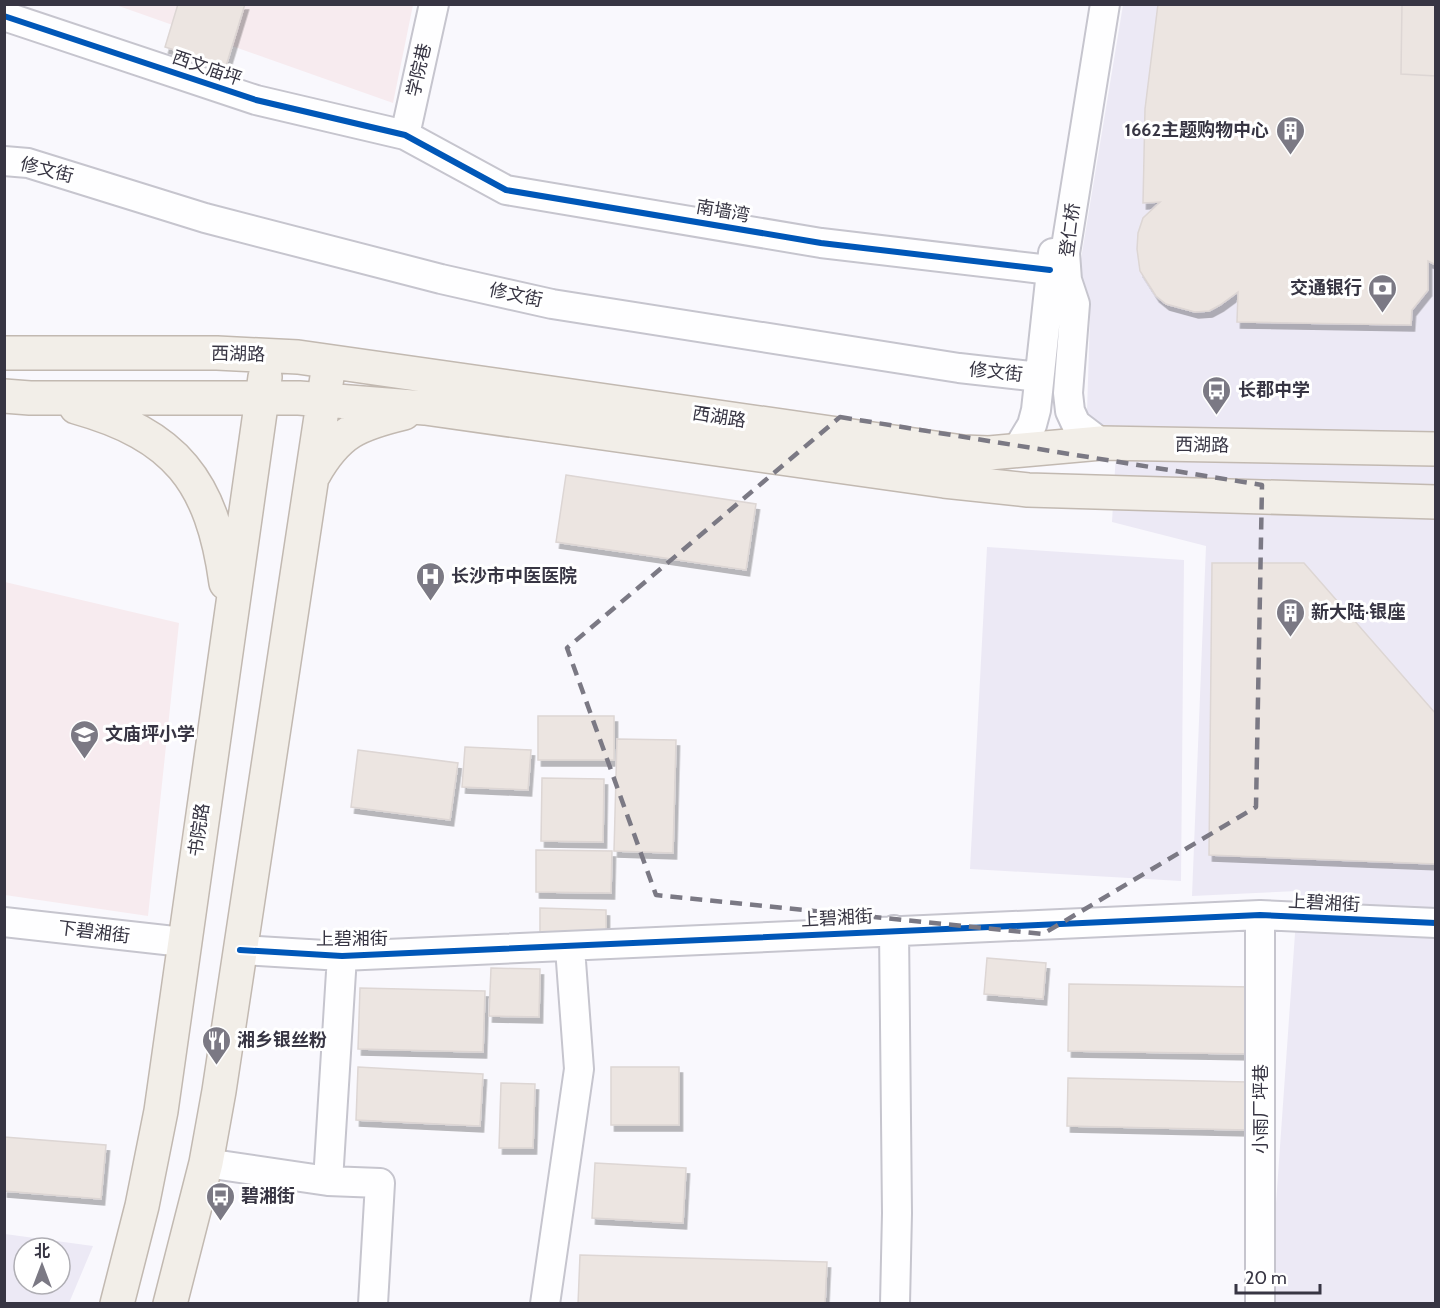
<svg xmlns="http://www.w3.org/2000/svg" width="1440" height="1308" font-family="Cabin,'Noto Sans SC',sans-serif">
  <style>
    .commercial { fill: #ece9f5; fill-rule: evenodd }
    .education { fill: #f7ebef }
    .building { fill: #ece5e1; stroke: #ddd6d4; stroke-width: 1.5; filter: url(#shadow) }
    .lines { fill: none; stroke-linecap: round; stroke-linejoin: round }
    .minor-casing { stroke: #c6c5ce; stroke-width: 32 }
    .major-casing { stroke: #c2b9b1; stroke-width: 36 }
    .minor { stroke: #fefeff; stroke-width: 28 }
    .major { stroke: #f2eee8; stroke-width: 33 }
    .cycleway-casing { stroke: #fff; stroke-width: 10 }
    .cycleway { stroke: #0057b8; stroke-width: 6 }
    .marked { fill: none; stroke: #7b7984; stroke-width: 4.5; stroke-dasharray: 12 8; stroke-linejoin: round }
    .labels { text-anchor: middle; stroke-width: 6; stroke-linejoin: round; paint-order: stroke }
    .street-label { font-size: 18px; fill: #373543; stroke: #fff }
    .poi-label { font-size: 18px; font-weight: bold; fill: #373543; stroke: #fff; text-anchor: start }
  </style>
  <defs>
    <filter id="shadow"><feDropShadow dx="3.5" dy="6" stdDeviation="0" flood-color="#0004"/></filter>
  </defs>
  <rect width="100%" height="100%" fill="#f9f8fd"/>
  <!-- commercial -->
  <path class="commercial" d="M1123 5H1435V1303H1269L1298 891 1192 896 1206 546 1112 522 1116 452 1087 411 1090 317 1081 273V259Z
    M987 547 1184 560 1181 881 970 869Z
    M5 1234 93 1246 69 1303H5ZM24 1248H60V1284H24Z"/>
  <!-- education -->
  <path class="education" d="M116 5H413L393 103Z
    M5 582 179 623 148 916 5 895Z"/>
  <!-- building -->
  <path class="building" d="M178 4H245L226 66 165 47Z
    M1158 4H1402L1401 74 1436 76V265L1428 261V290L1412 310 1411 325 1237 322 1238 292 1220 305 1209 311 1195 312 1166 304 1156 296 1140 271 1137 249 1138 233 1143 218 1160 202 1143 203 1145 109Z
    M1402 4H1436V76L1401 74Z
    M566 475 756 504 746 570 556 542Z
    M1212 563H1304L1436 714V864L1209 855Z
    M538 716H614V760H538Z
    M617 739 676 740 673 853 614 851Z
    M465 747 531 750 528 790 462 787Z
    M358 750 458 763 450 820 351 807Z
    M542 778 604 779 603 842 541 841Z
    M536 850 612 851 611 893 536 892Z
    M540 908 606 910V943L540 941Z
    M987 958 1046 963 1043 999 984 994Z
    M491 968 540 969 539 1017 489 1016Z
    M1069 984 1253 987 1252 1054 1068 1051Z
    M360 988 485 991 483 1052 358 1049Z
    M358 1067 483 1074 480 1126 356 1120Z
    M611 1067H679V1125H611Z
    M1068 1078 1247 1082 1246 1130 1067 1126Z
    M501 1083 535 1084 533 1148H499Z
    M4 1137 106 1145 101 1199 4 1191Z
    M595 1163 686 1168 683 1223 592 1218Z
    M580 1255 827 1262 825 1304H578Z"/>
  <g class="lines">
    <defs>
      <path id="minor" d="M4 16 256 100 405 135 506 190 821 243 1050 270
        M405 135 434 4
        M4 161 28 163 205 218 441 279 552 304 959 368 1039 377
        M1101 443 1076 424 1070 411 1068 393 1075 304 1067 280 1065 253 1105 4
        M1017 450 1032 425 1036 410 1053 253
        M4 922 183 942
        M894 930 897 1213 895 1304
        M240 950 342 956 1260 915 1436 923
        M206 1163 328 1181 380 1183 373 1304
        M328 1181 342 956
        M545 1304 579 1069 570 948
        M1260 1304V915"/>
      <path id="major" d="M4 353H217L298 357 963 452 989 453 1101 443 1436 449
        M4 396 30 398H299L425 408 944 481 1028 490 1436 502
        M76 407C176 435 212 481 226 583
        M314 474C338 432 358 424 404 413
        M117 1304 142 1206 161 1111 265 377
        M170 1304 206 1163 219 1091 327 377"/>
    </defs>
    <!-- minor casing -->
    <use href="#minor" class="minor-casing"/>
    <!-- major casing -->
    <use href="#major" class="major-casing"/>
    <!-- minor -->
    <use href="#minor" class="minor"/>
    <!-- major -->
    <use href="#major" class="major"/>
    <defs>
      <path id="cycleway" d="M4 16 256 100 405 135 506 190 821 243 1050 270
        M240 950 342 956 1260 915 1436 923"/>
    </defs>
    <!-- cycleway casing -->
    <use href="#cycleway" class="cycleway-casing"/>
    <!-- cycleway -->
    <use href="#cycleway" class="cycleway"/>
  </g>
  <!-- marked area -->
  <path class="marked" d="M840 417 1262 485 1256 807 1043 934 656 895 567 648Z"/>
  <!-- icons -->
  <defs>
    <symbol id="building-pin" viewBox="-11 -11 22 30"><path d="M0 17L-7.5 6A9.5 9.5 0 1 1 7.5 6Z" fill="#7b7984" stroke="#fff"/><path d="M-4-6H4V6H1V3H-1V6H-4ZM-2.5-4.3h1.7v1.8h-1.7ZM.8-4.3h1.7v1.8H.8ZM-2.5-1h1.7V.8h-1.7ZM.8-1h1.7V.8H.8Z" fill="#fff"/></symbol>
    <symbol id="bank-pin" viewBox="-11 -11 22 30"><path d="M0 17L-7.5 6A9.5 9.5 0 1 1 7.5 6Z" fill="#7b7984" stroke="#fff"/><path d="M-6-4H6V4H-6ZM0-2.3a2.3 2.3 0 1 0 0 4.6a2.3 2.3 0 1 0 0-4.6Z" fill="#fff"/></symbol>
    <symbol id="bus-pin" viewBox="-11 -11 22 30"><path d="M0 17L-7.5 6A9.5 9.5 0 1 1 7.5 6Z" fill="#7b7984" stroke="#fff"/><path d="M-5-6H5V4H4V6H2V4H-2V6H-4V4H-5ZM-3.5-4V0h7V-4ZM-3.5 1.2v1.5H-2V1.2ZM2 1.2v1.5H3.5V1.2Z" fill="#fff"/></symbol>
    <symbol id="hospital-pin" viewBox="-11 -11 22 30"><path d="M0 17L-7.5 6A9.5 9.5 0 1 1 7.5 6Z" fill="#7b7984" stroke="#fff"/><path d="M-5-5h3v3.5h4V-5h3V5h-3V1.5h-4V5h-3Z" fill="#fff"/></symbol>
    <symbol id="school-pin" viewBox="-11 -11 22 30"><path d="M0 17L-7.5 6A9.5 9.5 0 1 1 7.5 6Z" fill="#7b7984" stroke="#fff"/><path d="M0-5L7-2L0 1L-7-2ZM-4 1L0 2.5L4 1V4Q0 6-4 4Z" fill="#fff"/></symbol>
    <symbol id="restaurant-pin" viewBox="-11 -11 22 30"><path d="M0 17L-7.5 6A9.5 9.5 0 1 1 7.5 6Z" fill="#7b7984" stroke="#fff"/><path d="M-5-6h1v4h1v-4h1v4h1v-4h1v5L-1.5 .5V6h-2V.5L-5-1ZM5-6V6H3V1.5H1.5Q1.5-4 5-6Z" fill="#fff"/></symbol>
  </defs>
  <g fill-rule="evenodd">
    <use href="#building-pin" x="1274" y="114" width="33" height="45"/>
    <use href="#bank-pin" x="1366" y="272" width="33" height="45"/>
    <use href="#bus-pin" x="1200" y="374" width="33" height="45"/>
    <use href="#hospital-pin" x="414" y="560" width="33" height="45"/>
    <use href="#building-pin" x="1274" y="596" width="33" height="45"/>
    <use href="#school-pin" x="68" y="718" width="33" height="45"/>
    <use href="#restaurant-pin" x="200" y="1024" width="33" height="45"/>
    <use href="#bus-pin" x="204" y="1180" width="33" height="45"/>
  </g>
  <g class="labels">
    <!-- street labels -->
    <g class="street-label">
      <text transform="translate(207 68) rotate(19)" y="6">西文庙坪</text>
      <text transform="translate(419 70) rotate(-77)" y="6">学院巷</text>
      <text transform="translate(47 170) rotate(14)" y="6">修文街</text>
      <text transform="translate(723 211) rotate(10)" y="6">南墙湾</text>
      <text transform="translate(1070 230) rotate(-83)" y="6">登仁桥</text>
      <text transform="translate(516 295) rotate(12)" y="6">修文街</text>
      <text transform="translate(238 354) rotate(1)" y="6">西湖路</text>
      <text transform="translate(996 372) rotate(6)" y="6">修文街</text>
      <text transform="translate(719 417) rotate(9)" y="6">西湖路</text>
      <text transform="translate(1202 445) rotate(1)" y="6">西湖路</text>
      <text transform="translate(199 830) rotate(-82)" y="6">书院路</text>
      <text transform="translate(1324 903) rotate(3)" y="6">上碧湘街</text>
      <text transform="translate(837 918) rotate(-3)" y="6">上碧湘街</text>
      <text transform="translate(94 932) rotate(7)" y="6">下碧湘街</text>
      <text x="352" y="945">上碧湘街</text>
      <text transform="translate(1261 1109) rotate(-90)" y="6">小雨厂坪巷</text>
    </g>
    <!-- poi labels -->
    <g class="poi-label">
      <text x="1269" y="136" text-anchor="end">1662主题购物中心</text>
      <text x="1362" y="294" text-anchor="end">交通银行</text>
      <text x="1238" y="396">长郡中学</text>
      <text x="451" y="582">长沙市中医医院</text>
      <text x="1311" y="618">新大陆·银座</text>
      <text x="105" y="740">文庙坪小学</text>
      <text x="237" y="1046">湘乡银丝粉</text>
      <text x="241" y="1202">碧湘街</text>
    </g>
  </g>
  <!-- border -->
  <rect width="1440" height="1308" fill="none" stroke="#373543" stroke-width="12"/>
  <!-- north arrow -->
  <g transform="translate(42 1266)"><circle r="28" fill="#ffffff" stroke="#afaeb4" stroke-width="1.5"/>
  <path d="M0-4.5L10 22L0 15L-10 22Z" fill="#7b7984"/>
  <text y="-9" font-size="16" font-weight="bold" text-anchor="middle" fill="#373543">北</text>
  </g>
  <!-- scale -->
  <path d="M1236 1284v9h84v-9" fill="none" stroke="#373543" stroke-width="3"/>
  <text x="1245" y="1284" font-size="18" fill="#373543" stroke="#ffffff" stroke-width="4.5" paint-order="stroke">20 m</text>
</svg>
